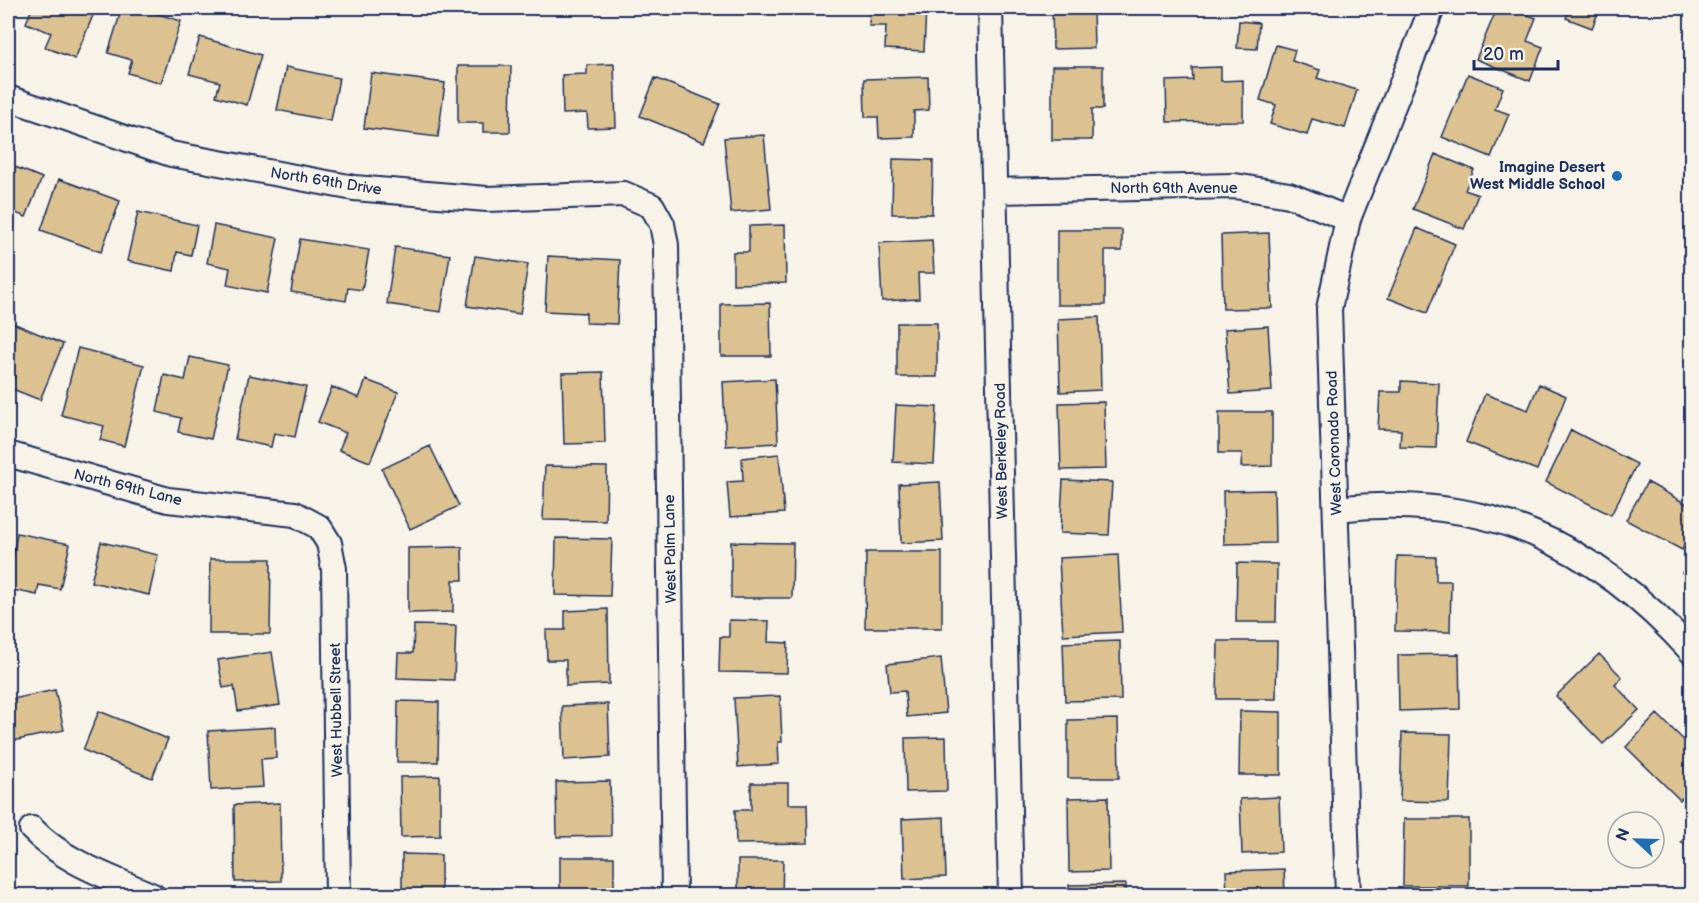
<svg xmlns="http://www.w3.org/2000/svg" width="1699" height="903" font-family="'Balsamiq Sans',sans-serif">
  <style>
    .building { fill: #dcc291; stroke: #1b2f5e; stroke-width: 1.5 }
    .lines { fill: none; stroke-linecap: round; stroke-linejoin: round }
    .minor-casing { stroke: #1b2f5e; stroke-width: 28 }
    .minor { stroke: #f7f3e8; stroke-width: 24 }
    .poi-dot { fill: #1f6fb2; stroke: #f7f3e8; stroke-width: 2 }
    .labels { text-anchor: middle; stroke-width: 5; stroke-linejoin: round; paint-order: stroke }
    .poi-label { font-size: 15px; font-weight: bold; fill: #1b2f5e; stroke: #f7f3e8; text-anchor: end }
    .street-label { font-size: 15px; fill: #1b2f5e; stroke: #f7f3e8 }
  </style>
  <rect width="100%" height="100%" fill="#f7f3e8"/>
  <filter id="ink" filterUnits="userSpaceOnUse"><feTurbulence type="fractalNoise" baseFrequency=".0167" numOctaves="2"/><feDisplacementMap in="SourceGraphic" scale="12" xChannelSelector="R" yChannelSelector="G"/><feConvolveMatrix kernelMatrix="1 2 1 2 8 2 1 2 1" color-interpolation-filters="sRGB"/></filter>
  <g filter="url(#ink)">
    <!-- building -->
    <path class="building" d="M32 8H96L75 59 45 47 51 33 26 23Z
      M122 8H139L181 21 161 83 128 73 132 60 108 53Z
      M870 8H926L924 51 885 49 886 26H869Z
      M1052 8H1093L1094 48 1053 49Z
      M1497 8H1509L1536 18 1527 41 1543 47 1530 81 1476 59Z
      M1570 8H1600L1592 28 1566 18Z
      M1239 21 1259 23 1257 49 1237 48Z
      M200 37 261 55 247 105 216 96 220 82 189 74Z
      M1276 45 1295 50 1292 61 1320 70 1317 78 1357 90 1345 128 1312 119 1307 135 1270 124 1276 105 1260 100Z
      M614 64 616 127 588 128 587 113 563 114 562 75 587 74V65Z
      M458 66H511L510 132H483V123H458Z
      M1052 66H1103V109H1092V140H1052Z
      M286 67 339 78 331 121 277 110Z
      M1221 67V81L1243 80V121L1167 122 1166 81 1193 80 1192 68Z
      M371 73 445 83 438 137 364 128Z
      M1468 74 1503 88 1495 109 1509 114 1491 157 1442 137Z
      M928 77 929 110 914 111V137L879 138 878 117H865L864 79Z
      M655 78 720 104 704 142 640 116Z
      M764 135 771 209 731 213 724 138Z
      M1435 154 1474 170 1465 190 1478 195 1464 229 1413 209Z
      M893 159 933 160 932 214H892Z
      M8 164 42 178 26 217 8 210Z
      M59 179 120 201 101 252 41 230Z
      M138 212 197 225 191 255 177 252 174 271 127 261Z
      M214 225 278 238 267 293 227 285 230 268 207 263Z
      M785 225 786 283 733 284V252H749V226Z
      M1417 228 1455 244 1427 313 1388 298Z
      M1057 230H1122V251H1105V305H1057Z
      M1269 233 1272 308 1223 309 1221 235Z
      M300 239 369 250 362 290 348 288 346 301 291 292Z
      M932 240 934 273H918L919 299 882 301 879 243Z
      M395 247 450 255 441 312 387 304Z
      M475 256 528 264 520 314 467 306Z
      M548 256 620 260 617 324 586 323V313L545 311Z
      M770 303 771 356H721V304Z
      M1099 317 1101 390 1060 392 1058 319Z
      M8 321 63 344 40 400 10 388 15 376 8 373Z
      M897 323H937V377H897Z
      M1268 326 1272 391 1230 394 1225 329Z
      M78 348 144 365 124 446 100 440 104 426 61 415Z
      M190 357 228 365 211 439 178 432 181 418 157 412 164 375 185 380Z
      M603 372 605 443 564 444 562 373Z
      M249 375 306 387 295 437 274 433 271 447 235 439Z
      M775 379 778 443 726 446 723 382Z
      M366 380 398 392 370 462 339 450 346 433 318 422 332 387 359 398Z
      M1401 381 1439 383 1436 448 1400 447 1401 430 1378 429 1380 392H1401Z
      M1539 384 1566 396 1537 470 1466 442 1485 394 1528 410Z
      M1104 402 1106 469 1061 470 1059 403Z
      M896 405 937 407 934 464 893 462Z
      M1219 412H1272V466L1241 467 1242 453H1219Z
      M1571 430 1637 464 1611 515 1546 482Z
      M430 446 459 506 410 529 382 469Z
      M779 454 784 513 730 517 727 482 743 481 742 458Z
      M545 466 607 467 606 521 543 520Z
      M1063 480 1112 482 1109 535 1060 533Z
      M940 482 943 541 901 543 899 484Z
      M1647 482 1692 507V534L1682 550 1626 520Z
      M1274 490 1275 543 1224 544 1223 491Z
      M17 533 70 544 60 589 39 585 37 595 8 589Z
      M556 538 612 539 610 596 555 595Z
      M101 542 158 555 149 595 91 582Z
      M731 542 793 543 792 598H731Z
      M462 547 463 580H453V612L408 613V548Z
      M866 552H942V628H865Z
      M1118 555 1122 632 1063 635 1059 558Z
      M1397 556 1436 557V581H1451L1450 632 1395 631Z
      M1692 556V579L1682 573Z
      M210 559H271L270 634H209Z
      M1237 563 1277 564 1276 622H1236Z
      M608 609 609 684 566 686V660H547L546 630H565V611Z
      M729 620 769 621 768 642 788 643 787 673 719 672 720 637H729Z
      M414 625 456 626 454 680 397 678 398 653H413Z
      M1120 641 1121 700 1065 701 1063 643Z
      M1218 641H1277L1276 699H1217Z
      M272 652 280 705 238 711 234 686 223 688 218 660Z
      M1459 654 1460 709 1399 711 1398 655Z
      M1599 654 1622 677 1615 685 1639 710 1603 744 1556 696Z
      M941 658 946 713 907 717 905 691 890 692 887 664Z
      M55 690 64 730 8 742V700Z
      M780 696 782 742H778L779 764 738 767 734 698Z
      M398 701 439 702 438 762H397Z
      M608 704 610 757 564 760 562 706Z
      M99 711 168 739 152 778 83 750Z
      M1240 711 1281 712V775H1239Z
      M1657 714 1692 748V788L1680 800 1626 747Z
      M1118 719 1119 778H1068V720Z
      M275 727 276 758 261 759 263 787 211 790 208 731Z
      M1402 733 1451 734 1449 802 1400 801Z
      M946 737 947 791 906 792 905 738Z
      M440 776V836L401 837 400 777Z
      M610 781 611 836 557 837 556 782Z
      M751 783H788V804H807L808 843 736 844 735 810H751Z
      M1108 797 1109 871 1069 872 1068 798Z
      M1279 797 1281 852 1242 854 1240 799Z
      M280 803 281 881 235 882 234 805Z
      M944 817 946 877 904 879 902 819Z
      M1404 819H1469V886H1403Z
      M1692 829V850L1681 842Z
      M402 854 441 855V896H402Z
      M560 857H614V896H560Z
      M738 860H783L782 896H738Z
      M1284 869 1285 896H1227L1226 871Z
      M1126 884V896H1069V885Z
      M908 893 948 896H908Z"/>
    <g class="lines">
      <defs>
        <path id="minor" d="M990 8 1011 896
          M8 98 171 154 354 188 487 199 624 194 652 206 662 224 666 245 674 896
          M995 191 1235 186 1289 195 1348 219
          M8 454 168 500 295 514 319 527 329 543 334 569 338 896
          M1337 509C1485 492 1594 543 1692 652
          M32 829C65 863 110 877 153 896
          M1348 896 1329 309 1348 219 1432 8"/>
      </defs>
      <!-- minor casing -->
      <use href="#minor" class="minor-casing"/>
      <!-- minor -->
      <use href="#minor" class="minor"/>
    </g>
  </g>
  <!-- markers -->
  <circle class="poi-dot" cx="1617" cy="176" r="6"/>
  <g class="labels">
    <!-- poi labels -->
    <g class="poi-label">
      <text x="1605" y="172">Imagine Desert<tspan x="1605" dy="17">West Middle School</tspan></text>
    </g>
    <!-- street labels -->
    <g class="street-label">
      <text transform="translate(326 181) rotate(9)" y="5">North 69th Drive</text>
      <text x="1174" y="193">North 69th Avenue</text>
      <text transform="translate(1334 443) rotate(-92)" y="5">West Coronado Road</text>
      <text transform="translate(1001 451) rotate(-91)" y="5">West Berkeley Road</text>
      <text transform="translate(128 487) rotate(14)" y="5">North 69th Lane</text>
      <text transform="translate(670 549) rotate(-91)" y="5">West Palm Lane</text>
      <text transform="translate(336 710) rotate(-91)" y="5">West Hubbell Street</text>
    </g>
  </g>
  <!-- margin -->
  <rect width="1699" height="903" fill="none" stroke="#f7f3e8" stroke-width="30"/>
  <rect x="15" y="15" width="1669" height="873" fill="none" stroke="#1b2f5e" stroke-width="2" filter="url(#ink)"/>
  <!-- north arrow -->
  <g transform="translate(1636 840) rotate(292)"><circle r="28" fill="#f7f3e8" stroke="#9fa5b1" stroke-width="1.5"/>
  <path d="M0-4.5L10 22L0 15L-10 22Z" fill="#1f6fb2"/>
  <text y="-9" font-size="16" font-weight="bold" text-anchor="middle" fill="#1b2f5e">N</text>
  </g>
  <!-- scale -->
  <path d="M1474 60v9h84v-9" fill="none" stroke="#1b2f5e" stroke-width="3"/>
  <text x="1483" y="60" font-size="18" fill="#1b2f5e" stroke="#f7f3e8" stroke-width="4.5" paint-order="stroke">20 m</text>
</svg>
